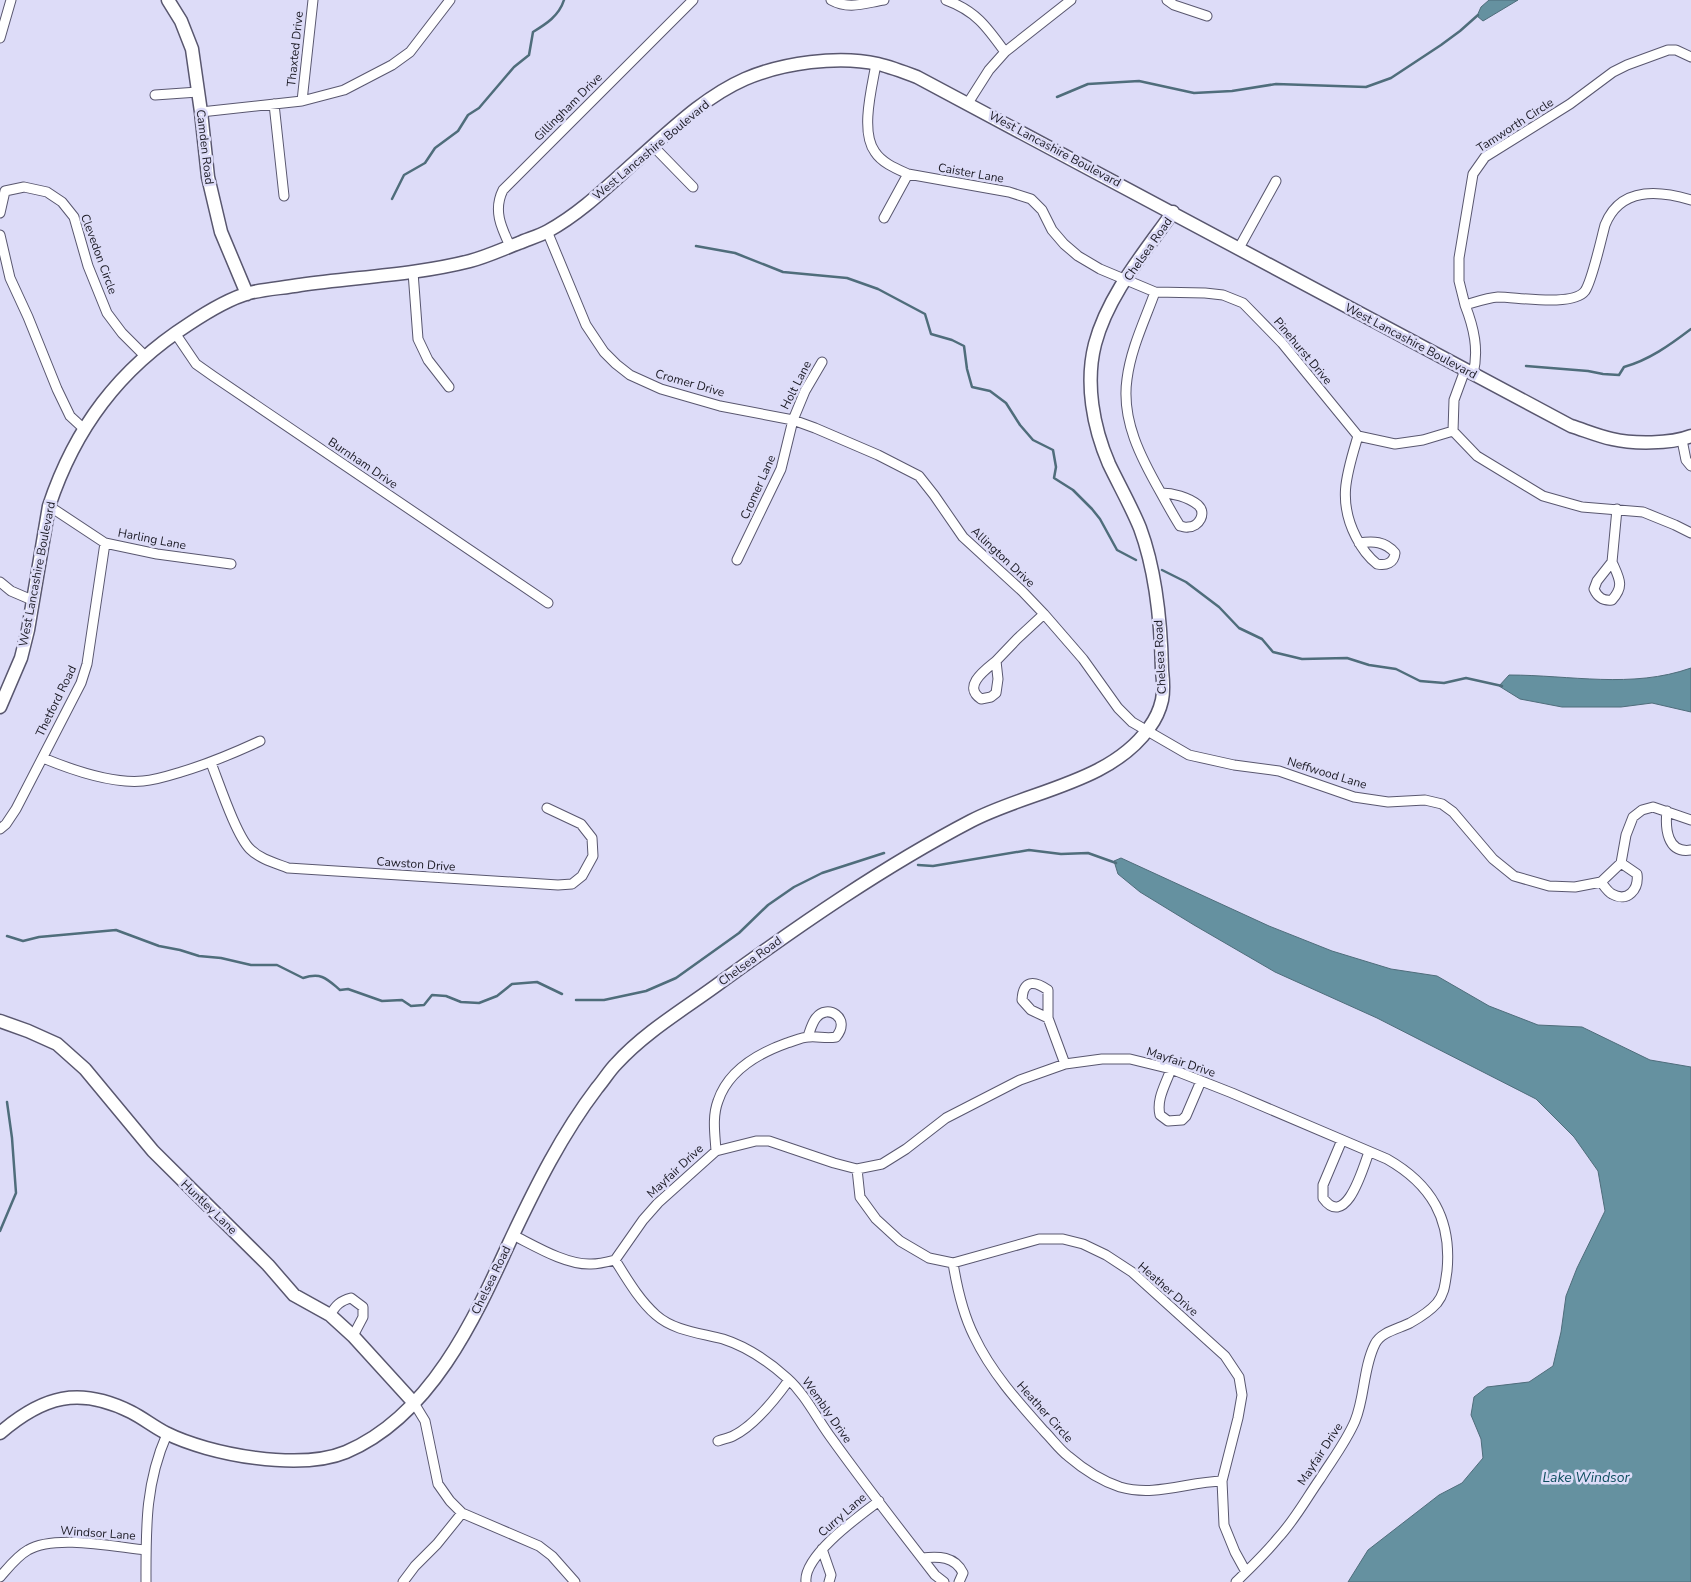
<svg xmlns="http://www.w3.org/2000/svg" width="1691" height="1582" font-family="'Nunito Sans',sans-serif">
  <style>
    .water { fill: #6591a0; stroke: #4f6d7b }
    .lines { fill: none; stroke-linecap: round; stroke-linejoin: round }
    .stream { stroke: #4f6d7b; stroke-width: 2.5 }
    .street-casing { stroke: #59576f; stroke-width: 11 }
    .secondary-casing { stroke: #59576f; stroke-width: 15 }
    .street { stroke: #fff; stroke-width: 9 }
    .secondary { stroke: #fff; stroke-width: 12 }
    .labels { text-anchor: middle; stroke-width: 5; stroke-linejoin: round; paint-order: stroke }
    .street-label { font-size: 12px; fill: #1b1a24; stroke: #dddcf8 }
    .water-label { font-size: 14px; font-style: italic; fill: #0e4e5f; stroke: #dddcf8 }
  </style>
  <rect width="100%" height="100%" fill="#dddcf8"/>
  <!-- water -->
  <path class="water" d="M1489 0H1518L1483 21 1477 16 1481 7Z
    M1691 668V712L1652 703 1621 707H1562L1520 699 1499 686 1509 675C1570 675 1632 689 1691 668Z
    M1121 858 1269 926 1332 951 1391 969 1437 976 1489 1006 1538 1025 1582 1027 1650 1060 1691 1067V1582H1348L1368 1550 1439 1495 1462 1483 1483 1458 1481 1439 1471 1415 1474 1397 1487 1387 1529 1382 1553 1366 1561 1332 1566 1296 1577 1268 1605 1211 1598 1171 1574 1137 1536 1099 1377 1018 1275 972 1194 925 1140 892 1118 874 1114 861Z"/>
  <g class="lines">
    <!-- stream -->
    <path class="stream" d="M1057 97 1088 84 1139 81 1194 93 1232 91 1276 84 1366 87 1391 78 1441 45 1460 31 1478 15
      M392 199 404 175 425 163 435 148 458 131 468 115 479 108 514 67 529 55 533 32C546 24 559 16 564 0
      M696 246 735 253 783 272 847 278 878 289 925 314 931 334 952 340 964 346 967 369 972 387 990 391 1006 403 1020 425 1033 440 1053 450 1056 467 1054 478 1073 490 1092 509 1100 519 1117 550 1136 560
      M1526 366 1588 371 1603 374 1619 375 1624 367C1649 360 1670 345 1691 329
      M1162 570 1186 582 1219 607 1239 628 1262 639 1273 652 1302 659 1347 658 1369 665 1396 669 1420 681 1444 683 1466 678 1502 686
      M918 865 933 866 1029 850 1061 854 1088 853 1116 863
      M7 936 23 941 39 937 116 930 159 946 180 950 199 956 221 958 251 965H277L303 978C322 972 327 979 340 990L348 989 382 1001 402 1000 411 1006 424 1005 432 995 446 996 461 1002 479 1003 497 996 512 984 537 982 562 994
      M576 1000H604L646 991 676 978 739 933 768 905 794 887 822 873 884 853
      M0 1231 16 1193 12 1138 7 1102"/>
    <defs>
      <path id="street" d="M831 0C849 10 865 3 884 0
        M946 0C976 11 987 27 1005 52
        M1167 0 1174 5 1207 16
        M0 38 11 0
        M1691 57 1676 50H1668L1627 65 1613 72 1570 104 1485 157 1473 174 1459 258V281L1465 305C1476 302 1486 298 1498 297 1517 297 1573 307 1585 291 1592 281 1601 240 1605 225 1620 187 1658 190 1691 200
        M876 64C872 87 860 132 875 152 882 163 897 169 908 174L1009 192 1031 199 1042 210 1052 230 1064 244 1078 256 1100 269 1155 292 1205 293 1223 295 1243 303 1282 343 1358 436 1395 444 1423 440 1453 431
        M155 95 198 92
        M302 101 313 0
        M968 103 989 70 1005 52 1071 0
        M274 104 284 196
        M201 112 302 101 344 90 392 65 410 52 450 0
        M653 146 693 187
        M5 191 24 187 47 192 62 202 74 217 88 266 107 313 122 333 145 356
        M0 213 5 191
        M884 218 908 174
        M547 231 586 325 604 352 616 364 630 375 661 389 720 406 793 420 815 428 878 455 919 476 934 495 963 537 1022 591 1044 614 1083 659 1118 708 1132 722 1189 755 1234 765 1279 771 1354 797 1388 802 1425 800 1442 804 1453 812 1493 859 1514 876 1549 886 1575 887 1601 882 1621 863 1626 835 1633 817 1642 810 1653 807 1691 820
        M0 235 10 278 28 317 57 389 70 416 83 428
        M510 246C501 227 493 210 503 190L693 0
        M1239 248 1276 181
        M413 272 418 339 428 360 449 387
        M1155 292C1145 320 1131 348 1127 379 1121 420 1141 458 1161 493 1167 504 1173 515 1180 526 1183 526 1185 528 1188 527 1199 527 1207 513 1198 505 1188 497 1173 493 1161 493
        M1465 305C1474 328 1479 350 1473 374
        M175 333 196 364 213 376 548 603
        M1465 370 1454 400 1453 431 1477 456 1543 496 1582 507 1643 512 1675 525 1691 533
        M1358 436C1347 473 1337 500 1356 537 1361 547 1368 557 1377 564 1386 566 1394 563 1395 553 1385 541 1373 541 1359 543
        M1682 440 1686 460 1691 466
        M49 506 105 543 157 554 231 564
        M737 560 781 469 793 420 805 391 822 362
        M1612 562C1619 578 1625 586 1612 600 1603 601 1598 598 1594 589L1597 581 1612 562 1617 509
        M0 582 11 591 32 600
        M996 661 998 679 996 693 991 697 981 699C962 686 985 670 996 661Z
        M996 661 1017 639 1044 614
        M43 758C72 770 111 784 143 781 156 780 168 776 181 772 208 764 234 753 260 741
        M211 763C219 783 236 835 250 849 260 859 275 863 288 868L558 885 572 884 582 876 593 856 592 838 581 824 547 808
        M1667 811C1665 828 1667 854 1691 850
        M0 829 6 824 16 809 81 683 87 664 105 543
        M1601 882C1604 886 1608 892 1612 894 1628 903 1639 889 1637 874L1621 863
        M1048 1018 1031 1010 1022 1000C1023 980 1034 980 1048 990V1018L1065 1064
        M1171 1069C1166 1084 1156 1099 1160 1115L1168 1121 1182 1120 1186 1116 1201 1081
        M1342 1140 1323 1185V1198C1346 1230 1363 1168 1369 1152
        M716 1151C715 1134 712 1117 718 1101 728 1071 759 1053 787 1043 794 1041 802 1037 809 1037 818 1036 826 1039 836 1037 852 1018 827 1003 816 1018 812 1023 810 1031 808 1036
        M857 1169 860 1197 876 1219 900 1241 929 1258 953 1263 1039 1239H1063L1083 1244 1106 1255 1132 1272 1225 1356 1239 1377 1242 1395 1238 1418 1222 1481 1224 1525 1235 1552 1246 1572
        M513 1235C535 1246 566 1265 591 1264 599 1264 607 1262 615 1260L643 1220 658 1203 716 1151 756 1141H769L834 1163 857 1169 882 1164 906 1149 946 1118 1020 1080 1065 1064 1102 1059H1130L1171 1069 1232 1093 1387 1159C1431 1184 1452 1219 1447 1271 1445 1283 1445 1293 1437 1303 1430 1311 1419 1318 1410 1323 1398 1329 1381 1332 1375 1344 1363 1368 1365 1397 1355 1421 1346 1442 1332 1460 1320 1479 1306 1499 1294 1521 1278 1538 1265 1554 1250 1568 1236 1582
        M615 1260C627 1279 639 1300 656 1315 674 1331 701 1333 723 1339 748 1347 768 1361 787 1378 806 1395 817 1419 832 1439 865 1485 900 1530 935 1575L944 1582
        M953 1263C957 1288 963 1314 974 1336 991 1372 1018 1402 1044 1431 1052 1439 1059 1449 1068 1456 1082 1468 1102 1481 1120 1487 1155 1497 1187 1482 1222 1481
        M330 1315C336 1305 340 1301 351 1298L363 1307V1317L353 1336
        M414 1403 425 1421 438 1484 450 1501 462 1513 539 1546 552 1556 575 1582
        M718 1441C723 1439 729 1438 733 1436 754 1426 776 1398 789 1380
        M822 1549 831 1575 829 1582
        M922 1558C938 1556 955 1556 963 1573L959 1582
        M0 1577C8 1568 17 1556 28 1550 55 1534 115 1547 146 1550
        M146 1582C146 1528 145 1484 167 1434
        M403 1582 415 1566 437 1544 462 1513
        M806 1582C803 1556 859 1516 879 1501"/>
      <path id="secondary" d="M168 0 181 21 192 49 201 112 208 177 221 232 247 294
        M0 707 21 658 28 630 49 506C75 428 119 369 189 324 207 312 228 299 249 293 265 289 283 288 300 285 356 277 415 275 470 261 486 257 503 249 519 243 528 239 539 236 548 231 581 213 609 185 637 160 670 131 704 97 745 79 782 63 838 55 878 64 891 67 904 72 917 77L1571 426C1584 430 1598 436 1612 439 1633 444 1671 444 1691 436
        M0 1021 28 1031 57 1044 85 1069 153 1151 268 1265 294 1295 330 1315 353 1336 414 1403
        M0 1433C43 1396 79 1386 131 1412 143 1418 154 1427 166 1433 210 1455 300 1471 346 1452 431 1416 475 1318 511 1239 536 1186 562 1134 597 1088 604 1080 609 1071 616 1064 646 1031 686 1008 721 982 801 924 883 867 971 821 1028 791 1110 783 1149 728 1155 720 1160 709 1162 700 1164 690 1163 679 1162 670 1161 624 1156 571 1140 528 1131 506 1119 485 1109 464 1093 427 1085 383 1095 344 1108 295 1144 253 1173 212"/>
    </defs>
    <!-- street casing -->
    <use href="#street" class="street-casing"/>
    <!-- secondary casing -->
    <use href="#secondary" class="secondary-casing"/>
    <!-- street -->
    <use href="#street" class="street"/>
    <!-- secondary -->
    <use href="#secondary" class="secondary"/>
  </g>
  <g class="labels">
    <!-- street labels -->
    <g class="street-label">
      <text transform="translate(295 49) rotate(-84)" y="4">Thaxted Drive</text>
      <text transform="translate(568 107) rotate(-45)" y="4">Gillingham Drive</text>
      <text transform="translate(1515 125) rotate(-33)" y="4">Tamworth Circle</text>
      <text transform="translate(205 147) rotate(83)" y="4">Camden Road</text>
      <text transform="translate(1055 149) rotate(28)" y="4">West Lancashire Boulevard</text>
      <text transform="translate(651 150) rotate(-40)" y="4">West Lancashire Boulevard</text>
      <text transform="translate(971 173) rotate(10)" y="4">Caister Lane</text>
      <text transform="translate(1148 249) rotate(-55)" y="4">Chelsea Road</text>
      <text transform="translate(99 254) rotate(70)" y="4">Clevedon Circle</text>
      <text transform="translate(1411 341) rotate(28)" y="4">West Lancashire Boulevard</text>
      <text transform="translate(1303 351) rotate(50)" y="4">Pinehurst Drive</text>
      <text transform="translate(690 383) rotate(16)" y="4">Cromer Drive</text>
      <text transform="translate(796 385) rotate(-63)" y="4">Holt Lane</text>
      <text transform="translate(363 463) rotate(34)" y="4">Burnham Drive</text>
      <text transform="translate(758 487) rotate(-66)" y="4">Cromer Lane</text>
      <text transform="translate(152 539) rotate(11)" y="4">Harling Lane</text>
      <text transform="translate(1003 557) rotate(43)" y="4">Allington Drive</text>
      <text transform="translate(37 574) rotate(-79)" y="4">West Lancashire Boulevard</text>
      <text transform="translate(1160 657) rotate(-93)" y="4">Chelsea Road</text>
      <text transform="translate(56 701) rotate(-64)" y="4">Thetford Road</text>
      <text transform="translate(1327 773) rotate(17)" y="4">Neffwood Lane</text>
      <text transform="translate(416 864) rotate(4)" y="4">Cawston Drive</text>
      <text transform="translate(750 961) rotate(-36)" y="4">Chelsea Road</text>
      <text transform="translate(1181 1062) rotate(18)" y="4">Mayfair Drive</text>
      <text transform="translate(675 1171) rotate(-43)" y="4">Mayfair Drive</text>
      <text transform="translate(209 1207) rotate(44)" y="4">Huntley Lane</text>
      <text transform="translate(491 1280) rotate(-64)" y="4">Chelsea Road</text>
      <text transform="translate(1168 1289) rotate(41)" y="4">Heather Drive</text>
      <text transform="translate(827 1410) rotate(55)" y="4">Wembly Drive</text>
      <text transform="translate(1045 1412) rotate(48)" y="4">Heather Circle</text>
      <text transform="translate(1320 1454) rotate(-57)" y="4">Mayfair Drive</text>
      <text transform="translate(842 1515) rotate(-41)" y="4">Curry Lane</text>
      <text transform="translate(98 1533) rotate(4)" y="4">Windsor Lane</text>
    </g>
    <!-- water labels -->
    <g class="water-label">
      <text x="1586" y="1482">Lake Windsor</text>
    </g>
  </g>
</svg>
